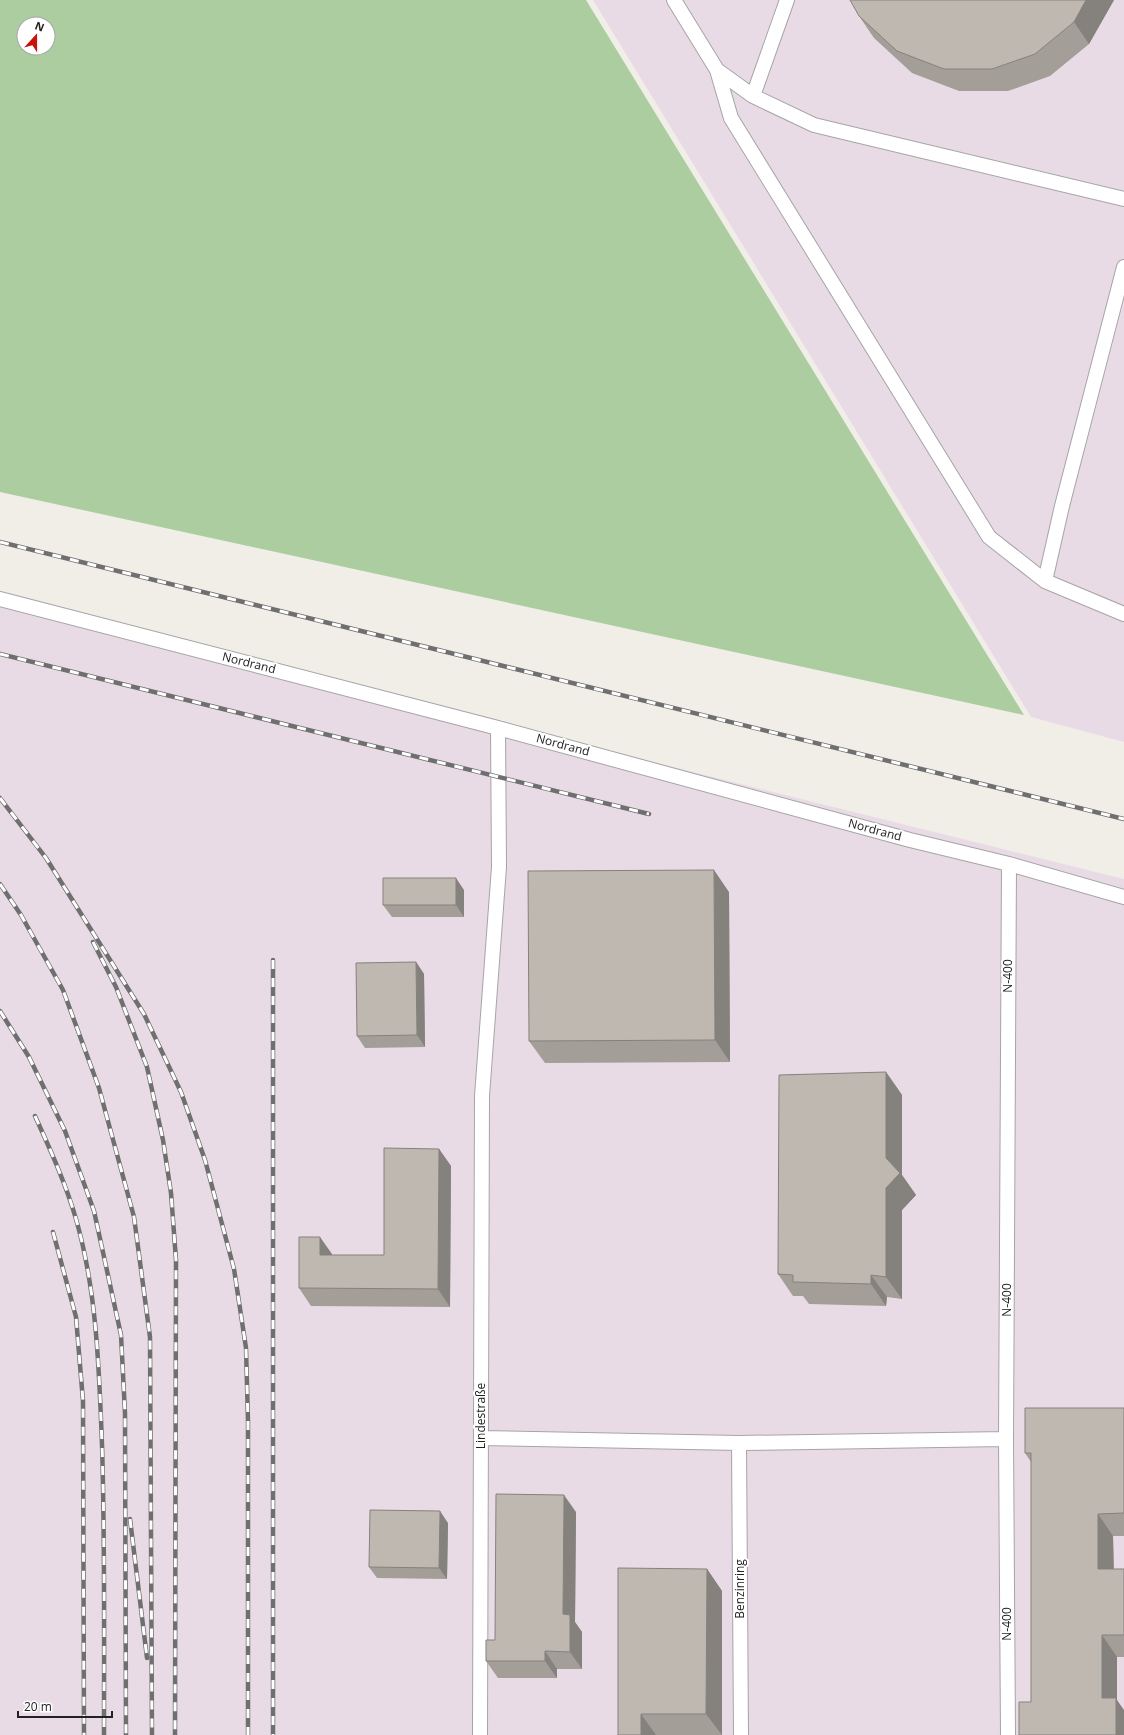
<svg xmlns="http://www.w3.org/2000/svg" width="1124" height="1735" font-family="'Open Sans',sans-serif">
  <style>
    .industrial { fill: #e9dbe6 }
    .forest { fill: #abcda0; fill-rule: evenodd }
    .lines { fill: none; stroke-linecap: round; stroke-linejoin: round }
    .service-casing { stroke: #a5a5a5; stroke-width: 16 }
    .service { stroke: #fff; stroke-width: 14 }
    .rail-casing { stroke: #6f6f6f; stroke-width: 4.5 }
    .rail { stroke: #fff; stroke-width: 3; stroke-dasharray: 9; stroke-linecap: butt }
    .wall { fill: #a39e98 }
    .shaded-wall { fill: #85817c }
    .building { fill: #beb8b1; stroke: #85817c }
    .labels { text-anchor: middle; stroke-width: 4; stroke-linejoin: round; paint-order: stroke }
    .street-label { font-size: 12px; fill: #212121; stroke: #fff }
  </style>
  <rect width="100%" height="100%" fill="#f1eee8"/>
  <!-- industrial -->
  <path class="industrial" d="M593 0H1124V742L1031 717Z
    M0 600 1124 879V1735H0Z"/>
  <!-- forest -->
  <path class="forest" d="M0 0H586L1024 715 0 492ZM24 24H48V48H24Z"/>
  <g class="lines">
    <defs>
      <path id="service" d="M674 0 717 70 753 96 814 125 1124 199
        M717 70 731 118 989 537 1045 581 1124 614
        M753 96 787 0
        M1045 581 1062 506 1124 267
        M0 599 498 728 910 840 1009 864 1124 897
        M481 1438 739 1443 1006 1439
        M739 1443 741 1735
        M480 1735 482 1096 499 867 498 728
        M1008 1735 1006 1439 1009 864"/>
    </defs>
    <!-- service casing -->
    <use href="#service" class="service-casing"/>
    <!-- service -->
    <use href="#service" class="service"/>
    <defs>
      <path id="rail" d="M0 542 1124 819
        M0 654 649 814
        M0 798 46 858 144 1014 181 1092 205 1160 234 1269 246 1348 248 1421V1735
        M0 884 21 915 63 990 99 1088 134 1217 150 1337 152 1735
        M93 942 116 987 147 1067 163 1140 171 1193 176 1260 175 1735
        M273 960V1735
        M0 1011 29 1057 65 1131 94 1211 121 1335 125 1413 126 1735
        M35 1116C50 1149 66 1184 76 1219 97 1292 99 1369 102 1444 105 1541 104 1638 104 1735
        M53 1232 76 1317 83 1401 84 1735
        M130 1519 147 1658"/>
    </defs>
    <!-- rail casing -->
    <use href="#rail" class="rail-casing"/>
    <!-- rail -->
    <use href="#rail" class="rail"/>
  </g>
  <!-- wall -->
  <path class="wall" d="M1114 0 1089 44 1050 76 1008 91H959L912 73 874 38 859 16Z
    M464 890V917H392L383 905Z
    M729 892 730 1062 545 1063 529 1041Z
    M416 962 424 974 425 1047 365 1048 357 1036Z
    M886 1072 902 1095V1175L916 1195 902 1210V1299L887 1297 886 1306 809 1304 803 1296H793L778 1274Z
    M439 1149 451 1166 450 1307 311 1306 299 1288 332 1254V1255H384Z
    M1124 1408V1536H1113L1114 1569H1124V1657H1117V1700L1031 1702V1462L1025 1453Z
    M576 1512 575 1622 582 1632V1669H557V1678H498L486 1661 495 1640Z
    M448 1523 447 1579 377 1578 369 1567Z
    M707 1569 722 1591V1735H619Z"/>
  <!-- shaded-wall -->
  <path class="shaded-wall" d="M1086 0H1114L1089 44 1074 22Z
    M714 870 729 892 730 1062 715 1040Z
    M456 878 464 890V917L456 905Z
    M416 962 424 974 425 1047 417 1035Z
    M886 1072 902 1095V1175L916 1195 902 1210V1299L886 1277Z
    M439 1149 451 1166 450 1307 438 1289Z
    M320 1237 332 1254V1272L320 1255Z
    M871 1275 887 1297 886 1306 871 1284Z
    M564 1495 576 1512 575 1622 582 1632V1669L570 1652 563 1614Z
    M440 1511 448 1523 447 1579 439 1568Z
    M1098 1514 1113 1536 1114 1591 1098 1569Z
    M707 1569 722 1591V1735L706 1714Z
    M1102 1635 1117 1657V1700L1124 1710V1735H1116L1102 1698Z
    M545 1651 557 1669V1678L545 1661Z
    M641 1714 656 1735H641Z"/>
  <!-- building -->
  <path class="building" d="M850 0H1086L1074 22 1035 54 992 69H944L897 51 859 16Z
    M714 870 715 1040 529 1041 528 871Z
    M383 878H456V905H383Z
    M416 962 417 1035 357 1036 356 963Z
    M886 1072V1158L900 1173 886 1188V1277L871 1275V1284L793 1282V1275L778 1274 779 1075Z
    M384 1148 439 1149 438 1289 299 1288V1237H320V1255H384Z
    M1025 1408H1124V1513L1098 1514V1569H1124V1635H1102V1698H1116V1735H1019V1702H1031V1453H1025Z
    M496 1494 564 1495 563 1614 570 1615V1652L545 1651V1661H486V1640H495Z
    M370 1510 440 1511 439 1568 369 1567Z
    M618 1568 707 1569 706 1714H641V1735H618Z"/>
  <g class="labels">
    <!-- street labels -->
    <g class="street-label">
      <text transform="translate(249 663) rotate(14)" y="4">Nordrand</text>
      <text transform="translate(563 745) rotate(15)" y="4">Nordrand</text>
      <text transform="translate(875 830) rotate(15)" y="4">Nordrand</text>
      <text transform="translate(1008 976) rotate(-90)" y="4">N-400</text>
      <text transform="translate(1007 1300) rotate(-90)" y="4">N-400</text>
      <text transform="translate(481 1416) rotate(-90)" y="4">Lindestraße</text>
      <text transform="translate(740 1589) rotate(-90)" y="4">Benzinring</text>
      <text transform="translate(1007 1624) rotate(-90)" y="4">N-400</text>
    </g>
  </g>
  <!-- north arrow -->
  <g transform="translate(36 36) rotate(21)"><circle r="19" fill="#ffffff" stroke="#a6a6a6"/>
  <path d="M0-3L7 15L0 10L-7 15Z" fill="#c5140d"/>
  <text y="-6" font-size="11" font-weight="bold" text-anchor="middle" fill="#212121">N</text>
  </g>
  <!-- scale -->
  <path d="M18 1711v6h94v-6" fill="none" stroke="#212121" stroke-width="2"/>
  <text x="24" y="1711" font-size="12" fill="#212121" stroke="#ffffff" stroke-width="3" paint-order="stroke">20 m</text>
</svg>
